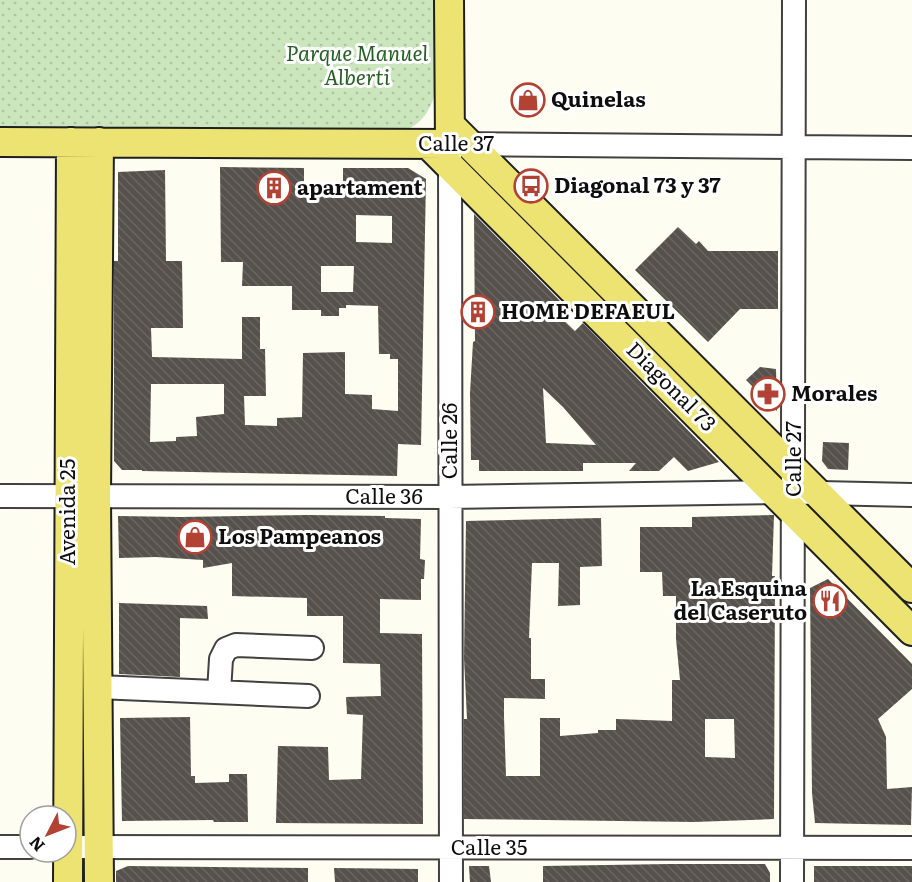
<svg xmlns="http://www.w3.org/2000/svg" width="912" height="882" font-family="Literata,serif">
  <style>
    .park { fill: url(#park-dots) }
    .building { fill: url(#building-back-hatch); fill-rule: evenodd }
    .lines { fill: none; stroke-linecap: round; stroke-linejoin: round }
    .minor-casing { stroke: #414141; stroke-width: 26 }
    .major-casing { stroke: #1f1f1f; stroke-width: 32 }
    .minor { stroke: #fff; stroke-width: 22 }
    .major { stroke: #ece373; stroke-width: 28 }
    .labels { text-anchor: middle; stroke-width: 6; stroke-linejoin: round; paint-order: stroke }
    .park-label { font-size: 21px; font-style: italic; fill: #276024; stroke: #fff }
    .poi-label { font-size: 21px; font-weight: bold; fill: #0e0e0e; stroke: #fff; text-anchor: start }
    .street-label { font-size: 21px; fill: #0e0e0e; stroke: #fff }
  </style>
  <defs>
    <pattern id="park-dots" width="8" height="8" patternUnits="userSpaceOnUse" patternTransform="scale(1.5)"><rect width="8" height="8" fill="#cbe5bd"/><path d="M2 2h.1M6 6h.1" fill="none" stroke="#adc3a1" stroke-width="1.8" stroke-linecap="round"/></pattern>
    <pattern id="building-back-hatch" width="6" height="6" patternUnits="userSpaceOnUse" patternTransform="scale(1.5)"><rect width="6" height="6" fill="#56514c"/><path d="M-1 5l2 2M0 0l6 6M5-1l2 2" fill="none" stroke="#696561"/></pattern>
  </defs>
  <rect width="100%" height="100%" fill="#fefdf1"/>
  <!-- park -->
  <path class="park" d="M0 0H438C438 39 450 113 406 130L0 131Z"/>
  <!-- building -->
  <path class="building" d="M220 167 304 168V188L343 189V168H408L426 179 421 445 398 444 397 476 142 471V470H122L114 461V261H118V172L165 170 166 261H182L183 328H151L152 357 242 359V317H260V349H265L266 396H244L245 425 277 426V418L302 417 303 353 345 352V394L372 395V409L398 411V359H390V354H379L378 306 346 305V308H339V316H321V310H292V286H242L243 262H221ZM356 215 392 216V243L356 242ZM321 266H354L353 292H321ZM151 384H224V414L196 417 197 436 176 437V441L150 442Z
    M474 214 563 304 555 312 575 331 583 323 719 462 688 471 674 457 659 471H629L636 463H583V471H479V460H471L470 393 473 342 475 341ZM543 388 563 407 596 445 546 443Z
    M678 227 696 244 699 241 708 251H778V309H740L708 342 635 270Z
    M760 367 776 369 777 411 746 380Z
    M823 442 849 443 848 470 828 469 822 461Z
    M308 515 385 516V518L421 519 420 559 425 560 424 579H421V600L380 599V633L422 634 423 824 276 823 278 746 328 747 329 780 361 779 363 715 347 714 346 697 381 696 380 664 343 663V616H307V598L232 596V563L203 568V560L156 557 119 558 118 516 181 517Z
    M774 515 772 576H775L774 819 694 822 464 819V719H467L464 658 466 521 601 518 602 566 580 567V605L558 606 559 563H532L529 638H531V679H545V699L504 698V717L506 776H540V718H560V736L598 733V730H616V719L672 721V680H680L676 639V596H663L662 572H640V527H692V517ZM705 719H734L735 758 705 757Z
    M828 579 912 664V689L878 719 886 737 887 789 912 787 911 825 815 823 812 793 810 588Z
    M119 603 207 606 208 619 180 618V677L119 674Z
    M190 717 191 776H195V783L229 782V774H247L248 822H214L213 820 122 821 120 718Z
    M669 864H765L770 873V882H543V866Z
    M128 866 308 868V882H116V871Z
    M469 866H489L491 882H470Z
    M814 866H912V882H814Z
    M334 868 418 869V882H335Z"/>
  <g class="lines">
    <defs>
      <path id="minor" d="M0 496 450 497 775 492 912 495
        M98 687 308 696
        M219 692 221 659 226 649 236 645 312 648
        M0 847H30
        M66 847 912 848
        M451 882 450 144 912 148
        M792 882 794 0"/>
      <path id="major" d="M450 125 912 588
        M0 142 450 144 449 0
        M99 142 96 496 99 882
        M429 145 912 631
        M68 882 71 142"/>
    </defs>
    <!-- minor casing -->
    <use href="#minor" class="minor-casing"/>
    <!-- major casing -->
    <use href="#major" class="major-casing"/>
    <!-- minor -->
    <use href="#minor" class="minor"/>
    <!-- major -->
    <use href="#major" class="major"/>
  </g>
  <!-- icons -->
  <defs>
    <symbol id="shop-ring" viewBox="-11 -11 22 22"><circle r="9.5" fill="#fff" stroke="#b24233" stroke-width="1.5"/><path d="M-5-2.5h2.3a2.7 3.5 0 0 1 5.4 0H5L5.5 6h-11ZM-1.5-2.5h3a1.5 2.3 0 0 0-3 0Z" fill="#b24233"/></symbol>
    <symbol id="bus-ring" viewBox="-11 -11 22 22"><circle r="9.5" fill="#fff" stroke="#b24233" stroke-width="1.5"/><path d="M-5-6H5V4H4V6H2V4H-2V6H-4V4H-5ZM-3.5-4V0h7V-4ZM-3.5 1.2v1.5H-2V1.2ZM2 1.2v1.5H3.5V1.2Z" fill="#b24233"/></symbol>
    <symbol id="building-ring" viewBox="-11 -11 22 22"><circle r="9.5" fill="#fff" stroke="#b24233" stroke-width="1.5"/><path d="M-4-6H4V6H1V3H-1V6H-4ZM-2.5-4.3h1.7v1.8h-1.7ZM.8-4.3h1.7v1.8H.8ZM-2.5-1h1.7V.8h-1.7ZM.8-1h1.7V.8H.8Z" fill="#b24233"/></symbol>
    <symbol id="pharmacy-ring" viewBox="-11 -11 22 22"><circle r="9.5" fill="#fff" stroke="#b24233" stroke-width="1.5"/><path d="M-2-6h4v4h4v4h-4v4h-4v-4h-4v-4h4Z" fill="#b24233"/></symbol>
    <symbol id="restaurant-ring" viewBox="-11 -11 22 22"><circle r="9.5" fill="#fff" stroke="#b24233" stroke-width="1.5"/><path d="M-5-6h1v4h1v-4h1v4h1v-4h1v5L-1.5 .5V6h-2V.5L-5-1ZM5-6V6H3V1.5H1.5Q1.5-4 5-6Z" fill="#b24233"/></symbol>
  </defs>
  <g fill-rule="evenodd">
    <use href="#shop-ring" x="509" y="81" width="38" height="38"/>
    <use href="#bus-ring" x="512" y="167" width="38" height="38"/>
    <use href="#building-ring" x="255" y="169" width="38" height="38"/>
    <use href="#building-ring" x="459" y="293" width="38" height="38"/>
    <use href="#pharmacy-ring" x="749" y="375" width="38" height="38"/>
    <use href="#shop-ring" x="176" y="518" width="38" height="38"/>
    <use href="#restaurant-ring" x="811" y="582" width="38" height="38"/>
  </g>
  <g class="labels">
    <!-- park labels -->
    <g class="park-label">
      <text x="357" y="61">Parque Manuel<tspan x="357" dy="24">Alberti</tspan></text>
    </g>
    <!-- poi labels -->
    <g class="poi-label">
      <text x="551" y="107">Quinelas</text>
      <text x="554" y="193">Diagonal 73 y 37</text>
      <text x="297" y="195">apartament</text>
      <text x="501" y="319">HOME DEFAEUL</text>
      <text x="791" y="401">Morales</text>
      <text x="218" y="544">Los Pampeanos</text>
      <text x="807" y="596" text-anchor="end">La Esquina<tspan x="807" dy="24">del Caseruto</tspan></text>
    </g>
    <!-- street labels -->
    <g class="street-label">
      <text x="456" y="151">Calle 37</text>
      <text transform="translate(671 387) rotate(45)" y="7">Diagonal 73</text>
      <text transform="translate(450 441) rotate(-90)" y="7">Calle 26</text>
      <text transform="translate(794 459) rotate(-90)" y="7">Calle 27</text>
      <text x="384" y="504">Calle 36</text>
      <text transform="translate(68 512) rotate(-90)" y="7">Avenida 25</text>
      <text x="489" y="855">Calle 35</text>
    </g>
  </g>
  <!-- north arrow -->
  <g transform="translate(48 834) rotate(228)"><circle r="28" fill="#ffffff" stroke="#9f9f9f" stroke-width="1.5"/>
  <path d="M0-4.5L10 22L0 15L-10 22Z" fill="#b24233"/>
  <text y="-9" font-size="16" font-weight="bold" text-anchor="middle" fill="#0e0e0e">N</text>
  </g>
</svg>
